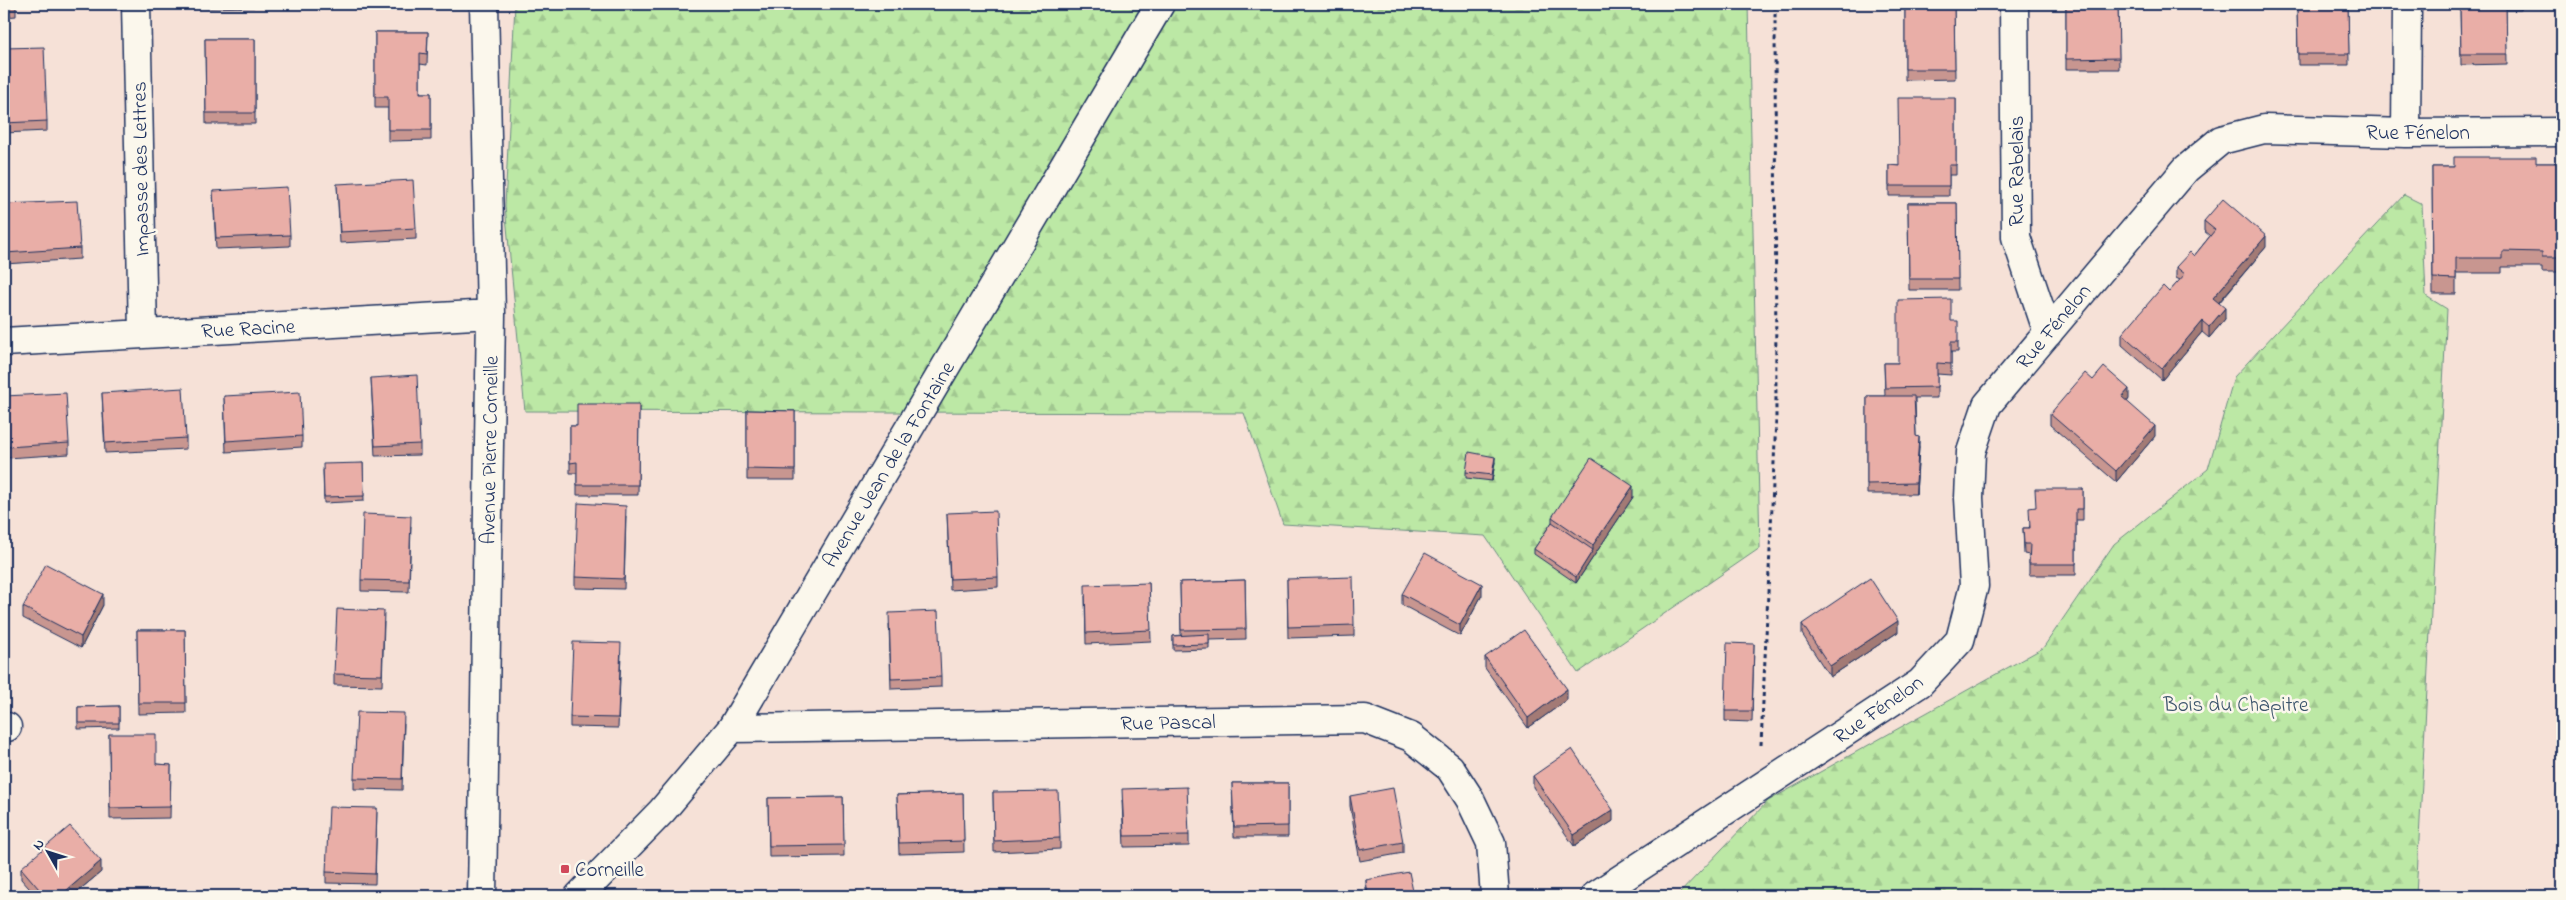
<svg xmlns="http://www.w3.org/2000/svg" width="2566" height="900" font-family="'Indie Flower',sans-serif">
  <style>
    .forest { fill: url(#forest-firs); stroke: #6c8c82 }
    .lines { fill: none; stroke-linecap: round; stroke-linejoin: round }
    .street-casing { stroke: #1b2f5e; stroke-width: 31 }
    .secondary-casing { stroke: #1b2f5e; stroke-width: 31 }
    .path { stroke: #1b2f5e; stroke-width: 3; stroke-dasharray: 4 4; stroke-linecap: butt }
    .street { stroke: #fbf7ec; stroke-width: 28 }
    .secondary { stroke: #fbf7ec; stroke-width: 28 }
    .wall { fill: #c89690; stroke: #1b2f5e }
    .shaded-wall { fill: #a37a75; stroke: #1b2f5e }
    .building { fill: #e9aea7; stroke: #1b2f5e }
    .poi-dot { fill: #d1495b; stroke: #fbf7ec; stroke-width: 2 }
    .labels { text-anchor: middle; stroke-width: 5; stroke-linejoin: round; paint-order: stroke }
    .street-label { font-size: 21px; fill: #1b2f5e; stroke: #fbf7ec }
    .park-label { font-size: 21px; fill: #3b546c; stroke: #fbf7ec }
    .poi-label { font-size: 21px; fill: #1b2f5e; stroke: #fbf7ec; text-anchor: start }
  </style>
  <defs>
    <pattern id="forest-firs" width="22" height="20" patternUnits="userSpaceOnUse" patternTransform="scale(1.25)"><rect width="22" height="20" fill="#bce8a5"/><path d="M5 1l3.5 6h-7zM16 11l3.5 6h-7z" fill="#a1c790"/></pattern>
  </defs>
  <rect width="100%" height="100%" fill="#f6e1d7"/>
  <filter id="ink" filterUnits="userSpaceOnUse"><feTurbulence type="fractalNoise" baseFrequency=".02" numOctaves="2"/><feDisplacementMap in="SourceGraphic" scale="10" xChannelSelector="R" yChannelSelector="G"/><feConvolveMatrix kernelMatrix="1 2 1 2 8 2 1 2 1" color-interpolation-filters="sRGB"/></filter>
  <g filter="url(#ink)">
    <!-- forest -->
    <path class="forest" d="M515 4H1748L1760 548 1578 673 1485 536 1283 524 1244 413 525 411 505 206Z
      M2404 195 2422 204 2426 296 2447 309 2416 896H1677L1768 801 2043 648 2114 544 2208 469 2234 377Z"/>
    <g class="lines">
      <defs>
        <path id="street" d="M136 4 143 333
          M2406 133 2407 4
          M4 342 491 314
          M4 727H7
          M732 728 1365 719 1411 737 1450 768 1470 799 1491 843 1495 896
          M482 896 491 314 484 4
          M579 896 662 811 732 728 1160 4
          M1595 896 1920 683 1960 640 1974 586 1969 498 1971 452 1987 405 2186 169 2221 140 2264 129 2406 133 2562 132"/>
        <path id="secondary" d="M2014 4 2016 237 2048 333"/>
      </defs>
      <!-- street casing -->
      <use href="#street" class="street-casing"/>
      <!-- secondary casing -->
      <use href="#secondary" class="secondary-casing"/>
      <!-- path -->
      <path class="path" d="M1761 745 1776 419 1775 4"/>
      <!-- street -->
      <use href="#street" class="street"/>
      <!-- secondary -->
      <use href="#secondary" class="secondary"/>
    </g>
    <!-- wall -->
    <path class="wall" d="M4 4H16V16L4 17Z
      M205 4H254V7L205 8Z
      M1905 4H1954L1955 79 1905 80Z
      M2066 4H2118L2119 69H2066Z
      M2297 4H2348L2349 65H2298Z
      M2460 4H2521V10H2506L2507 64 2461 65Z
      M375 32H428L427 65 420 64V93H431V140L388 141V108H375Z
      M205 39H255V124H206Z
      M4 48 47 121V131L4 133Z
      M1956 98V175H1949V196H1889V165L1899 166Z
      M2536 163H2562V272H2542V267H2502V273H2456V294H2433L2432 167H2454Z
      M337 184 416 228V239L340 243Z
      M213 191 290 235V246L216 249Z
      M1908 203H1957L1958 290H1909Z
      M4 204 80 248V259L5 264 4 241Z
      M2204 221 2266 247 2219 303 2225 319 2209 338 2202 332 2162 380 2122 345V334L2169 292 2180 280 2176 278V267L2194 256 2210 236 2204 231Z
      M1951 321 1958 342V352H1951V375L1937 374V398H1915L1916 436 1919 447 1916 494H1867V396H1885L1884 363H1898Z
      M371 378 420 444V455L375 456Z
      M2093 380 2129 399 2127 402 2155 436 2116 482 2050 425V414Z
      M102 393 186 438V449L105 453Z
      M4 396 69 443V454L7 458 4 413Z
      M224 396 302 436V447L226 452Z
      M639 404 638 495H577V473H570V426H577Z
      M747 410 795 411V480H747Z
      M1495 462 1492 481 1466 478V472Z
      M363 463 364 501 324 503 323 470Z
      M2083 489V520H2076V575H2029V555L2024 554 2023 528H2029L2036 507Z
      M1633 497 1576 583 1534 554V549L1552 522V517Z
      M947 513 998 577V587L950 590Z
      M626 516 624 589 575 588V577Z
      M411 526 409 592 361 591V580Z
      M1287 579 1354 625V636L1288 638Z
      M1245 580 1246 639 1209 640V649L1173 650V636L1181 635 1180 582Z
      M1149 583 1151 641 1086 644 1085 596Z
      M1402 594 1482 595 1460 636 1402 605Z
      M103 605 81 648 23 618V607Z
      M384 622 382 686 334 685V674Z
      M889 624 941 677V687L891 689Z
      M1802 624 1898 632 1830 677 1802 634Z
      M137 630H185L186 713 138 714Z
      M1754 644 1752 722 1725 721V711Z
      M621 654 618 728 570 727V717Z
      M1485 657 1567 700 1528 728 1485 668Z
      M119 706V728L78 729V707Z
      M404 724 402 790 354 789V778Z
      M109 734 156 764 171 765 170 818 110 819Z
      M1533 776 1613 821 1574 846 1533 787Z
      M1232 783H1288V837H1234Z
      M993 792 1060 838V849L994 852Z
      M963 793 964 852 899 854 897 795Z
      M1350 796 1403 842V853L1360 861 1350 806Z
      M843 797 844 856 769 857 768 798Z
      M1122 800 1189 835V846L1124 847Z
      M377 808 375 884 326 883V872Z
      M21 868 101 872 72 896H36L21 879Z
      M1366 880 1414 896H1367L1366 890Z"/>
    <!-- shaded-wall -->
    <path class="shaded-wall" d="M2266 236V247L2213 309V298Z
      M2225 308V319L2209 338V327Z
      M2202 321V332L2162 380V369Z
      M2129 389V399L2122 408V397Z
      M2155 426V436L2116 482V471Z
      M1919 437V447L1916 494V483Z
      M1495 457V462L1492 481V475Z
      M1633 486V497L1576 583V577L1593 550V545Z
      M1482 584V595L1460 636V625Z
      M103 594V605L81 648V637Z
      M1898 621V632L1830 677V666Z
      M1567 689V700L1528 728V718Z
      M1613 810V821L1574 846V835Z
      M101 861V872L72 896H60Z"/>
    <!-- building -->
    <path class="building" d="M4 4H16V5L4 6Z
      M1905 4H1954L1955 69H1905Z
      M2066 4H2118L2119 58 2066 59Z
      M2297 4H2348L2349 54H2298Z
      M2460 4H2506L2507 54H2461Z
      M375 32H428L427 54 420 53V93H431V130H388V97H375Z
      M205 39H255V113H206Z
      M44 47 47 121 4 123V48Z
      M1898 98H1956V165H1949V186H1889V165L1899 166Z
      M2454 157H2536V163H2562V257H2542V252L2502 251V258H2456V279L2433 278 2432 167H2454Z
      M413 180 416 228 340 232 337 184Z
      M287 187 290 235 216 238 213 191Z
      M2223 199 2266 236 2213 298 2225 308 2209 327 2202 321 2162 369 2122 334 2163 286 2169 292 2185 274 2176 267 2190 252 2194 256 2215 230 2204 221Z
      M77 201 80 248 5 253 4 230V204Z
      M1908 203H1957L1958 279H1909Z
      M1951 299V321H1958V342H1951V364L1937 363V387L1885 388 1884 363H1898V300Z
      M2104 367 2129 389 2122 397 2155 426 2116 471 2050 414 2085 373 2093 380Z
      M417 375 420 444 375 446 371 378Z
      M183 388 186 438 105 443 102 393Z
      M300 392 302 436 226 441 224 396Z
      M66 393 69 443 7 447 4 396Z
      M1867 396H1914L1916 436 1919 437 1916 483 1867 484Z
      M577 404H639L638 485H577V462L570 463V426H577Z
      M747 410 795 411V470L747 469Z
      M1469 452 1495 457 1492 475 1466 472Z
      M1591 458 1633 486 1593 545 1552 517Z
      M363 463 364 496 324 497 323 464Z
      M2035 489H2083V509H2076V564H2029L2030 544H2024L2023 528H2030L2029 508 2036 507Z
      M578 503 626 506 624 579 575 577Z
      M996 511 998 577 950 579 947 513Z
      M363 514 411 516 409 581 361 580Z
      M1552 522 1593 550 1576 577 1534 549Z
      M1425 553 1482 584 1460 625 1402 594Z
      M46 564 103 594 81 637 23 607Z
      M1353 577 1354 625 1288 627 1287 579Z
      M1870 578 1898 621 1830 666 1802 624Z
      M1245 580 1246 629 1181 630 1180 582Z
      M1149 583 1151 630 1086 633 1085 585Z
      M337 609 384 611 382 675 334 674Z
      M938 611 941 677 891 679 889 613Z
      M137 630H185L186 703H138Z
      M1524 630 1567 689 1528 718 1485 657Z
      M1209 634V644L1173 645V636Z
      M573 642 621 643 618 718 570 717Z
      M1727 643 1754 644 1752 711H1725Z
      M119 706V723H78V707Z
      M357 712 404 713 402 779 354 778Z
      M109 734H156V764L171 765 170 807 110 808Z
      M1572 749 1613 810 1574 835 1533 776Z
      M1232 783H1288V826L1234 827Z
      M1187 787 1189 835 1124 836 1122 789Z
      M1393 788 1403 842 1360 850 1350 796Z
      M1058 791 1060 838 994 841 993 792Z
      M963 793 964 841 899 843 897 795Z
      M843 797 844 845 769 846 768 798Z
      M329 807 377 808 375 874 326 872Z
      M70 826 101 861 60 896H45L21 868Z
      M1409 872 1414 896H1368L1366 880Z"/>
  </g>
  <!-- markers -->
  <rect class="poi-dot" x="560" y="864" width="10" height="10" rx="2.5"/>
  <g class="labels">
    <!-- street labels -->
    <g class="street-label">
      <text x="2418" y="139">Rue Fénelon</text>
      <text transform="translate(140 169) rotate(-91)" y="7">Impasse des Lettres</text>
      <text transform="translate(2016 171) rotate(-90)" y="7">Rue Rabelais</text>
      <text transform="translate(2053 326) rotate(-50)" y="7">Rue Fénelon</text>
      <text transform="translate(248 328) rotate(-3)" y="7">Rue Racine</text>
      <text transform="translate(489 450) rotate(-89)" y="7">Avenue Pierre Corneille</text>
      <text transform="translate(888 464) rotate(-59)" y="7">Avenue Jean de la Fontaine</text>
      <text transform="translate(1878 709) rotate(-35)" y="7">Rue Fénelon</text>
      <text transform="translate(1168 722) rotate(-1)" y="7">Rue Pascal</text>
    </g>
    <!-- park labels -->
    <g class="park-label">
      <text x="2236" y="711">Bois du Chapitre</text>
    </g>
    <!-- poi labels -->
    <g class="poi-label">
      <text x="575" y="876">Corneille</text>
    </g>
  </g>
  <!-- margin -->
  <rect width="2566" height="900" fill="none" stroke="#fbf7ec" stroke-width="20"/>
  <rect x="10" y="10" width="2546" height="880" fill="none" stroke="#1b2f5e" stroke-width="2" filter="url(#ink)"/>
  <!-- north arrow -->
  <g transform="translate(48 852) rotate(309)" stroke="#fbf7ec" stroke-width="4" paint-order="stroke">
  <path d="M0-4L9 19L0 12L-9 19Z" fill="#1b2f5e"/>
  <text y="-8" font-size="14" font-weight="bold" text-anchor="middle" fill="#1b2f5e">N</text>
  </g>
</svg>
